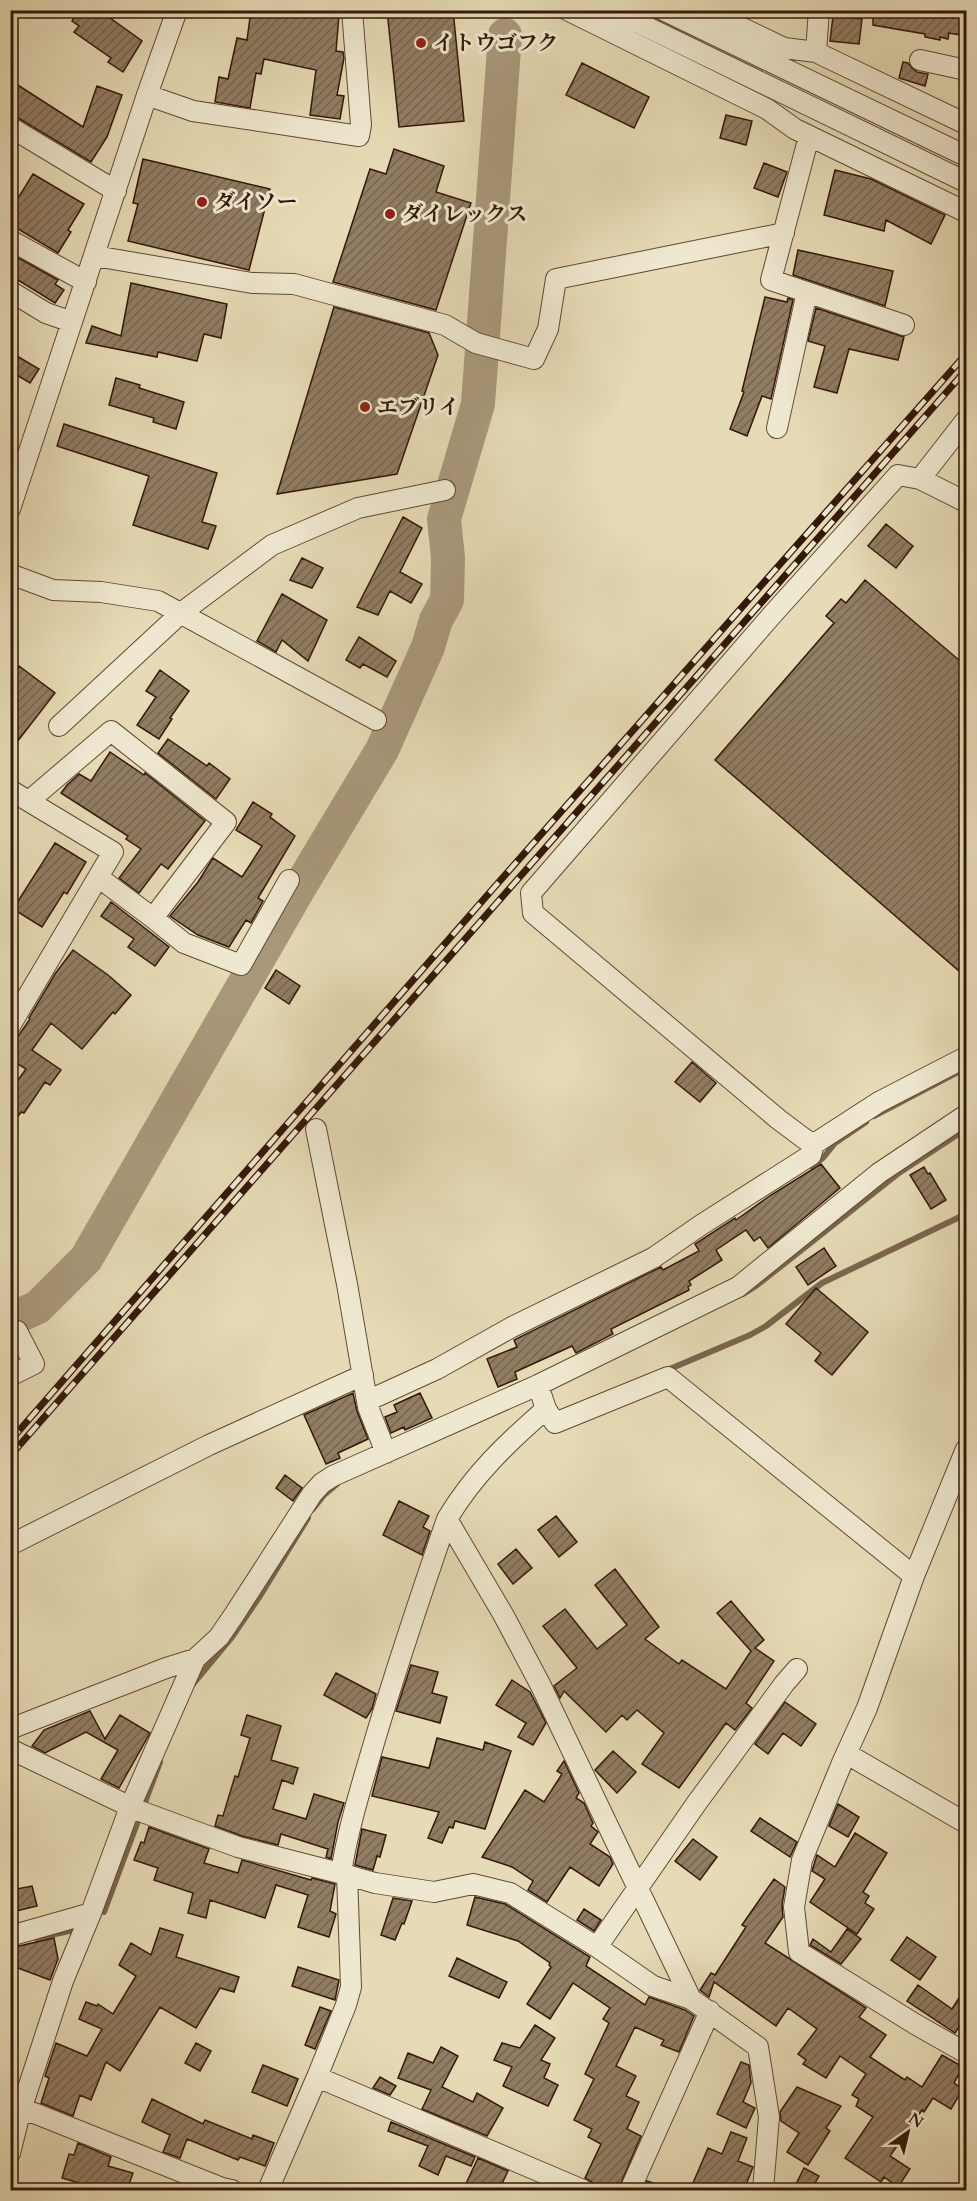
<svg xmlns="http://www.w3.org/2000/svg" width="977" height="2201" font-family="Cardo,'Noto Serif JP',serif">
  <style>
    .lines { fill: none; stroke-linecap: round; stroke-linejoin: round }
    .stream { stroke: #7a654d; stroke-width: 6 }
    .river { stroke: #a9997b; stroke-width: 34 }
    .building { fill: url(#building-hatch); stroke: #341809; stroke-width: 1.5 }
    .minor-casing { stroke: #604934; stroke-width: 22 }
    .minor { stroke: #efe8d0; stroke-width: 20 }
    .rail-casing { stroke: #341809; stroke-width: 7 }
    .rail { stroke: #efe8d0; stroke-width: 4.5; stroke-dasharray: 14; stroke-linecap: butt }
    .poi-dot { fill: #8f2418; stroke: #efe8d0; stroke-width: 2 }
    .labels { text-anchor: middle; stroke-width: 6; stroke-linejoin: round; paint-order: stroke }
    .poi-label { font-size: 21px; font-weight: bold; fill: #341809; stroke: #efe8d0; text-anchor: start }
  </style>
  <defs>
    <pattern id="building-hatch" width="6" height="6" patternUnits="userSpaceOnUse" patternTransform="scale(1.5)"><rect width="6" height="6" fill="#917d63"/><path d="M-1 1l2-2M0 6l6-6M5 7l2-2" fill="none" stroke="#776550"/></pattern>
  </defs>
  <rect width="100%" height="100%" fill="#e6dbb6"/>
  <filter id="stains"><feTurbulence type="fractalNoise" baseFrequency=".00333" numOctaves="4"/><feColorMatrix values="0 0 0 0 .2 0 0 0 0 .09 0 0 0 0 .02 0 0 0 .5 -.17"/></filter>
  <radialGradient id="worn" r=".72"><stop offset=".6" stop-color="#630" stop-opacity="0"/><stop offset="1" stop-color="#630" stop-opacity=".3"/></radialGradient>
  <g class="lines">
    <!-- stream -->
    <path class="stream" d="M874 1116 958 1072
      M811 1166 823 1158 835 1143 866 1122
      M743 1294 756 1286 899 1173 966 1129
      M665 1371 750 1335 766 1326 822 1283 966 1214
      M313 1509 324 1495 337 1484
      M193 1684 232 1637 260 1596 308 1518
      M104 1912 160 1762
      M36 1938 74 1930"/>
    <!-- river -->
    <path class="river" d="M10 1320 38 1307 86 1259 298 890 382 750 428 647 436 620 447 600 448 558 444 519 478 404 505 35"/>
  </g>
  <!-- building -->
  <path class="building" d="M79 10H99L142 41 123 72 108 62 111 58 74 32 79 26 72 21Z
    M251 10 339 15 336 51 343 52 344 58 337 95 344 96 340 119 310 115 316 70 264 59 261 74 256 73 250 108 215 102 219 77 228 79 237 38 247 40Z
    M387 10H453L464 121 399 127Z
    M873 10H966V36L949 33 948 39 940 37V40L925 37V34L873 25Z
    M833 16 862 19 859 44 830 41Z
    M903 62 908 63 912 68 917 72 928 74 925 86 899 78Z
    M582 63 649 97 634 128 566 95Z
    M10 80 83 127 97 86 122 95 107 137 91 162 10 113Z
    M726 115 752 121 746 145 720 138Z
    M394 149 444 166 436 192 471 203 436 310 333 282 370 169 386 174Z
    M143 159 270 189 249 270 128 241 138 204 133 203Z
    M764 163 787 172 778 197 754 188Z
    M835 170 871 179 945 215 931 244 886 220 884 231 824 215Z
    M33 174 84 204 68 230 71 232 58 253 10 224V200L15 203Z
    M798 250 893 271 885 306 793 275Z
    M15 256 58 280 55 284 64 290 55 303 10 275V263Z
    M131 283 227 304 221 338 204 334 197 361 158 352 157 357 86 343 92 326 121 336Z
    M765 297 787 302 788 298 793 300 771 399 762 396 747 436 730 429 744 392 742 391Z
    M334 307 429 333 438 355 397 474 277 494Z
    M816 308 904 337 898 360 849 349 837 393 814 387 825 346 808 341Z
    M10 352 39 369 30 383 10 371Z
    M116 378 140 385 139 388 184 402 176 429 153 422 154 418 109 405Z
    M64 424 217 473 202 522 216 526 208 549 133 525 149 476 57 446Z
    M403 517 422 528 400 572 422 584 411 603 390 591 378 615 357 607Z
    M886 524 913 546 896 568 868 546Z
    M302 558 323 568 312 588 290 580Z
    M865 580 966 666V977L715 760 834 623 826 616 841 599 846 603Z
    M282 594 327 620 308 661 282 640 276 652 257 641Z
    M359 637 396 661 387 677 363 664 360 668 346 660Z
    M19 666 55 693 10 751V678Z
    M160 670 189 691 170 718 172 719 159 739 137 725 156 697 146 691Z
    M168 739 207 766 209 763 230 779 216 799 158 753Z
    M110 752 144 775 145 773 205 821 168 869 161 864 139 893 119 878 141 849 126 839 128 836 61 793 67 785 79 774 91 781Z
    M253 802 272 814 270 817 295 836 258 898 263 901 251 923 246 920 229 947 198 935 170 916 198 882 213 858 242 877 262 846 236 830Z
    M55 843 86 862 67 894 64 892 42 927 13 909Z
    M111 902 169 947 155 966 128 947 134 939 101 916Z
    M73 950 108 975 131 995 115 1014 113 1012 82 1049 51 1023 32 1050 61 1070 50 1085 45 1082 24 1113 21 1112 10 1128V1091L26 1069 10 1059V1048L30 1019 29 1018 55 974Z
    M276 970 300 986 289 1004 265 988Z
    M692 1062 716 1083 700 1102 675 1082Z
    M821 1164 840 1188 768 1248 760 1237 754 1241 746 1230 716 1250 722 1260 689 1281 691 1285 688 1287 689 1290 611 1329 613 1334 576 1353 572 1346 515 1372 517 1379 498 1387 487 1359 517 1347 514 1340 661 1267 663 1270 699 1251 695 1244 735 1218 736 1220 771 1195Z
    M924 1167 928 1174 930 1173 946 1200 931 1209 910 1175Z
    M824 1248 836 1266 808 1285 796 1267Z
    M816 1288 868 1332 832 1375 815 1361 821 1353 786 1324Z
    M353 1393 357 1411 368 1439 338 1453 340 1458 326 1464 304 1415Z
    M420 1393 432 1418 405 1430 404 1427 391 1433 385 1417 397 1412 394 1405Z
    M285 1475 302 1488 293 1501 276 1488Z
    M399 1501 429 1516 423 1527 430 1531 422 1555 383 1535Z
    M556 1516 577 1542 559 1557 538 1530Z
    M516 1549 532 1568 513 1584 498 1564Z
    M615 1569 659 1627 645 1639 679 1664 682 1660 726 1689 751 1651 717 1613 731 1601 764 1640 755 1648 774 1661 746 1703 752 1708 735 1730 726 1723 679 1788 642 1764 664 1733 637 1710 627 1720 622 1715 606 1732 564 1691 560 1698 554 1686 577 1668 543 1626 565 1609 597 1649 627 1625 595 1585Z
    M411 1665 438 1672 432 1693 447 1697 440 1723 396 1711Z
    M336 1673 376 1694 372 1709 366 1718 324 1695Z
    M512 1680 530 1692 546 1723 533 1745 518 1737 526 1723 496 1705Z
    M785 1702 816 1724 801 1746 783 1733 768 1754 755 1744Z
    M90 1711 105 1739 120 1715 150 1733 119 1788 101 1779 118 1750 86 1732 45 1753 32 1746 44 1730Z
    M247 1715 281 1726 271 1760 298 1768 293 1784 282 1780 273 1809 306 1819 314 1794 344 1803 338 1822 331 1859 326 1857 328 1849 281 1834 278 1845 242 1836 215 1826 218 1815 223 1816 235 1776 238 1777 250 1738 241 1735Z
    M437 1738 483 1750 485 1742 511 1751 485 1829 455 1821 453 1828 449 1827 442 1843 428 1838 439 1812 372 1796 382 1757 429 1768Z
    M613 1751 636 1772 617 1793 595 1770Z
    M564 1761 579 1793 576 1798 584 1803 593 1823 591 1826 598 1832 590 1844 610 1857 613 1864 599 1886 570 1867 547 1902 528 1890 533 1881 512 1867 482 1857 525 1790 544 1802 562 1774 557 1771Z
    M838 1804 859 1817 848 1837 829 1826Z
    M760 1818 797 1842 790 1857 751 1831Z
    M149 1827 209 1849 204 1863 238 1873 242 1860 311 1880 312 1878 335 1884 330 1911 336 1914 329 1937 298 1927 308 1895 276 1885 265 1918 210 1900 206 1918 188 1913 193 1893 154 1880 158 1868 134 1860 141 1842 144 1843Z
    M362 1829 386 1835 380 1857 377 1856 373 1870 355 1865Z
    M855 1833 887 1853 863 1892 869 1896 865 1903 874 1909 857 1934 810 1902 825 1879 812 1871 817 1855 835 1867Z
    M693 1839 717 1857 700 1880 675 1861Z
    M774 1879 785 1887 782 1905 783 1917 765 1943 866 2008 859 2017 886 2035 870 2057 905 2080 907 2077 922 2087 942 2055 963 2067 954 2083 963 2089 951 2109 933 2098 924 2112 922 2110 890 2156 910 2169 898 2187 884 2177 881 2182 845 2158 873 2117 856 2106 859 2099 852 2095 866 2074 840 2056 826 2078 803 2064 806 2060 798 2054 817 2029 788 2008 776 2026 714 1982 709 1997 700 1990 711 1973 715 1975 746 1927 742 1925Z
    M32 1886 37 1906 16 1911 11 1890Z
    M475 1897 505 1904 590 1957 586 1966 645 2005 649 1997 685 2010 694 2016 679 2052 661 2045 664 2040 635 2027 616 2066 636 2076 626 2096 639 2102 627 2129 641 2136 618 2190H595L592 2182 585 2178 601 2144 588 2137 592 2129 574 2120 594 2079 585 2074 609 2023 603 2019 610 2008 573 1983 550 2019 527 2004 551 1967 549 1965 550 1963 518 1941 467 1925Z
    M393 1898 412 1901 404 1924 402 1923 395 1940 381 1935Z
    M584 1909 601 1920 594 1931 577 1920Z
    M160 1928 183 1935 176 1957 239 1977 234 1992 220 1988 196 2028 160 2007 120 2071 106 2062 91 2100 80 2095 73 2116 41 2103 49 2078 45 2076 56 2043 87 2056 102 2029 79 2019 86 2002 97 2006 98 2004 113 2014 136 1976 119 1965 131 1943 151 1955Z
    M847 1929 861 1939 841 1964 810 1945 813 1939 831 1952Z
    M907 1937 936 1957 920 1980 891 1960Z
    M54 1938 58 1959 50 1980 10 1965 15 1947Z
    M457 1958 507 1982 499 1998 449 1976Z
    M298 1967 339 1980 335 2000 292 1986Z
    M918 1985 952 2009 966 1987V2016L955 2033 907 2001Z
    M320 2007 331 2011 315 2049 305 2045Z
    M535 2025 555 2038 541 2060 550 2064 544 2078 558 2085 548 2106 503 2086 512 2067 494 2060 502 2043 520 2048Z
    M196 2043 211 2051 200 2071 185 2063Z
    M441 2047 458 2056 442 2087 473 2102 477 2093 503 2108 487 2136 422 2109 431 2090 398 2078 408 2053 433 2063Z
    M741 2062 749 2065 751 2083 743 2102 755 2108 746 2128 717 2114Z
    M263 2065 298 2079 287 2106 252 2092Z
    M380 2077 396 2086 390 2095 373 2088Z
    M797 2087 841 2106 826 2128 830 2131 808 2165 787 2152 799 2133 781 2121 780 2112Z
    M152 2099 203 2124 205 2120 252 2139 253 2135 274 2143 265 2166 240 2157 238 2160 187 2139 180 2158 163 2152 170 2135 142 2122Z
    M391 2122 475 2157 471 2166 446 2156 438 2175 419 2166 428 2146 388 2131Z
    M731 2132 747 2138 738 2161 753 2167 744 2190H690L708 2148 722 2154Z
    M78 2143 111 2157 108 2166 133 2173 127 2190H103L62 2178 69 2154 74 2155Z
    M478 2158 508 2171 499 2190H463Z
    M804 2168 819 2176 811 2190H803L795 2186Z
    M647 2181 668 2188V2190H643Z"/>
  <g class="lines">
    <defs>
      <path id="minor" d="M567 10 767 109 795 129 966 212
        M612 10 966 182
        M663 10 966 156
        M705 10 784 48 816 52 824 56 966 124
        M816 52 819 10
        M920 60 966 70
        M147 95 193 111 359 136 361 125 352 10
        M10 127 116 191
        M809 136 771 280 904 325
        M10 240 86 282
        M95 256 252 283 294 284 445 325 476 343 534 359 548 329 556 279 784 233
        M10 291 46 313 72 322
        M966 420 920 479 966 502
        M777 428 807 292
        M920 479 898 475 772 615 531 893 533 913 778 1119 806 1140 814 1144 879 1102 966 1057
        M10 509 147 95 177 10
        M10 574 53 590 101 592 158 601 376 720
        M59 726 181 613 272 545 358 508 445 490
        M10 790 113 852 10 1026
        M30 800 111 731 226 822 153 918 98 877
        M153 918 184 943 241 965 289 880
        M316 1129 347 1284 368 1407 386 1453
        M10 1376 34 1364 17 1331
        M367 1401 437 1369 512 1327 653 1258 701 1225 811 1155 814 1144
        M546 1409 555 1423 668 1377 914 1576
        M966 1449 914 1576 867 1708 842 1763 802 1860 794 1907 799 1952 915 2024 966 2053
        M447 1519 504 1616 541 1686 691 1999 758 2047 769 2117 763 2190
        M10 1545 209 1445 363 1375
        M10 1729 166 1668 195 1659 219 1637 234 1615 312 1494 322 1483 333 1476 538 1385 738 1287 879 1173 966 1115
        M10 1749 137 1810 238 1847 347 1875 351 1987 346 2005 317 2077 268 2190
        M847 1754 966 1823
        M341 1873C348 1827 363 1781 376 1736 398 1663 422 1591 447 1519 474 1474 507 1443 546 1409L538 1385
        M347 1875 375 1883 434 1892 473 1884 510 1893 597 1947 696 1804 784 1684 797 1669
        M10 1936 91 1913
        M597 1947 653 1986 691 1999
        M317 2077 583 2190
        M10 2109 20 2113H34L222 2188 232 2190
        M10 2153 20 2113 63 1981 91 1913 130 1807 195 1659
        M630 2190 710 2011"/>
    </defs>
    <!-- minor casing -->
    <use href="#minor" class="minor-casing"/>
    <!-- minor -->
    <use href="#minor" class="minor"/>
    <defs>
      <path id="rail" d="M10 1441 498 883 966 354
        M10 1456 966 370"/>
    </defs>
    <!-- rail casing -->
    <use href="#rail" class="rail-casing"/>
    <!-- rail -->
    <use href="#rail" class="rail"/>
  </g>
  <!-- markers -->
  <g class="poi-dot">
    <circle cx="421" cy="43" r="6"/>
    <circle cx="202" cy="202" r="6"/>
    <circle cx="390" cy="214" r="6"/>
    <circle cx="365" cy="407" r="6"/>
  </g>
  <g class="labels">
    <!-- poi labels -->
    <g class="poi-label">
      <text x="433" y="50">イトウゴフク</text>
      <text x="214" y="209">ダイソー</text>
      <text x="402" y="221">ダイレックス</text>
      <text x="377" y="414">エブリイ</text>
    </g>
  </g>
  <!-- margin -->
  <rect width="977" height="2201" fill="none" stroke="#e6dbb6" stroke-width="36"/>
  <rect x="12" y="12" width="953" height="2177" fill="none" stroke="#341809" stroke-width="3"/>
  <rect x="18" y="18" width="941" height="2165" fill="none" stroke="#341809" stroke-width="1.5"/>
  <!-- north arrow -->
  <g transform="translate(908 2132) rotate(34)" stroke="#efe8d0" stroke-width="4.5" paint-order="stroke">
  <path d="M0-4.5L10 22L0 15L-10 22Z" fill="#341809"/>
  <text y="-9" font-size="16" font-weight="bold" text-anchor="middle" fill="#341809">N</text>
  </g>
  <rect width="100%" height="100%" filter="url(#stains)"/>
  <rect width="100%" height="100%" fill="url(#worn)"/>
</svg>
